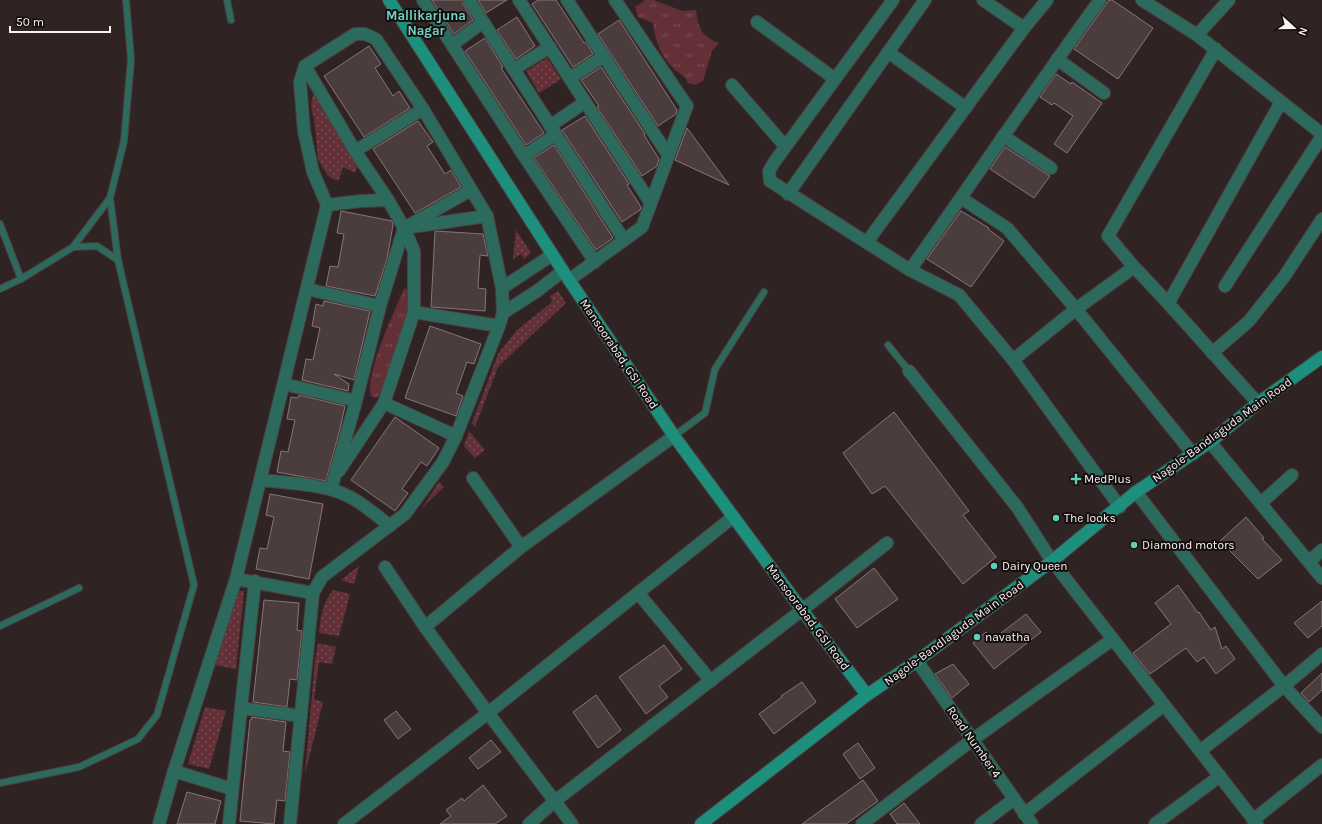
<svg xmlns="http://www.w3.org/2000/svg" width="1322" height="824" font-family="Karla,sans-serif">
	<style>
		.grass { fill: url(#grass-dots) }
		.park { fill: url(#park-tufts) }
		.building { fill: #4b3c3e; stroke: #867677 }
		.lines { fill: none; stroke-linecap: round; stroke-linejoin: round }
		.lane-casing { stroke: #4c4041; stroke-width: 8 }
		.street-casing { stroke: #4c4041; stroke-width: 14 }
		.secondary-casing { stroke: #4c4041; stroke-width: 14 }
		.lane { stroke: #2c6a5e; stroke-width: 6 }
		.street { stroke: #2c6a5e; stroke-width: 12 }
		.secondary { stroke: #1c8f7d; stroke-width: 12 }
		.poi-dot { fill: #5dceb9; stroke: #140e0f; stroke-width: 1.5 }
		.labels { text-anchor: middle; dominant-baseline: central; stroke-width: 4; stroke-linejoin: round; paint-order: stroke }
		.street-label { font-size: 12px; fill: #fbf2f2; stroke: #140e0f }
		.poi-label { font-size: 12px; fill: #fbf2f2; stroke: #140e0f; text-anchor: start }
		.neighbourhood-label { font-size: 13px; font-weight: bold; fill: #71d6c2; stroke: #140e0f }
	</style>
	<defs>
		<pattern id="grass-dots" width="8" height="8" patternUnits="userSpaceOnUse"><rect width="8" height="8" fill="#633038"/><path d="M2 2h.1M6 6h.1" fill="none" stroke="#7a4e55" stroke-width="1.8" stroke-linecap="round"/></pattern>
		<pattern id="park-tufts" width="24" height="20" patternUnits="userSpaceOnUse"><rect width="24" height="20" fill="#633038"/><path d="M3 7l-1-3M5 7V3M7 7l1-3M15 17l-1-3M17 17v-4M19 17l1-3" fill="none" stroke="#7a4e55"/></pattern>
	</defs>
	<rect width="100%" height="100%" fill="#302324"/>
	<g class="grass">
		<path d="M 547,58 L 561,79 L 539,93 L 526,71 Z"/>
		<path d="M 315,88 L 362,156 L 355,173 L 343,167 L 339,180 L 335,180 L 328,176 L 318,159 L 314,117 C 309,107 312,98 315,88 Z"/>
		<path d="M 516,230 L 531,253 L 524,259 L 521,254 L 513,259 Z"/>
		<path d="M 558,291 L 566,303 L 498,367 L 475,427 L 472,423 L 498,354 L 517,330 L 552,302 L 550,296 Z"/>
		<path d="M 469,431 L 485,450 L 475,458 L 464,446 Z"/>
		<path d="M 439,482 L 444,487 L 422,508 Z"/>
		<path d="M 359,566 L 354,584 L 341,580 Z"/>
		<path d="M 333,590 L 350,594 L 339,636 L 319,633 C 321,615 322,604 333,590 Z"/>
		<path d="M 238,591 L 244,591 L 236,669 L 215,665 Z"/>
		<path d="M 318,643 L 336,647 L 332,664 L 319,662 L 314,699 L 323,702 L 305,774 L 315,661 Z"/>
		<path d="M 205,707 L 226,711 L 209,769 L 188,764 Z"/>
	</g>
	<g class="park">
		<path d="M 645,0 L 654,0 L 682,11 L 696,10 C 698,28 701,36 719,43 L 712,51 L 703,81 L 695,85 L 688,83 C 686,76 680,74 675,70 C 661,57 655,41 653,23 L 638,17 L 635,5 L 637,6 Z"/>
		<path d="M 412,287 L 414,295 L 383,391 L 376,398 L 371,396 C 365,373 394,312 404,289 Z"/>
	</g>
	<g class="building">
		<path d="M 432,0 L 462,0 L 463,4 L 473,20 L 454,34 Z"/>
		<path d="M 478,0 L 507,0 L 486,13 Z"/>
		<path d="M 538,0 L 556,0 L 584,43 L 586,42 L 593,54 L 573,67 L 532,4 Z"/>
		<path d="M 1109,0 L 1112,0 L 1124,8 L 1153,28 L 1118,79 L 1074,49 Z"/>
		<path d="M 517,17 L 535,46 L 516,59 L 497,30 Z"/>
		<path d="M 619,20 L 677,110 L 676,114 L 658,126 L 598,34 Z"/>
		<path d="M 485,38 L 503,67 L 501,68 L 544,133 L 526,145 L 465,51 Z"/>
		<path d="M 369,46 L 381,64 L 375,68 L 393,96 L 399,91 L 410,108 L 364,137 L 324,76 Z"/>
		<path d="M 601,67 L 645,134 L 644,135 L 659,159 L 657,166 L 642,176 L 597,107 L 599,106 L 581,80 Z"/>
		<path d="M 1056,74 L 1071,84 L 1072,82 L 1102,103 L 1067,153 L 1054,144 L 1073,116 L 1054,103 L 1052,105 L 1040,97 Z"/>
		<path d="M 585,116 L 629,184 L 627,185 L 641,207 L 640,210 L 622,222 L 562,130 Z"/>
		<path d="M 418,121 L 433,142 L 427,146 L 445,174 L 451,170 L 461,187 L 415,213 L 373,149 Z"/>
		<path d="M 687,128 L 729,185 L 675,160 Z"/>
		<path d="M 554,145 L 613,238 L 596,250 L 534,158 Z"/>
		<path d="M 1005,147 L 1050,176 L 1034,198 L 990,169 Z"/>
		<path d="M 341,211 L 392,221 L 393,225 L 387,259 L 375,296 L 326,286 L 330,266 L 338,267 L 344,234 L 337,233 Z"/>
		<path d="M 961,211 L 989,228 L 988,229 L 1004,241 L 971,287 L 927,259 Z"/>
		<path d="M 435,231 L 483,234 L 488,256 L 480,255 L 478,288 L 486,289 L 485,311 L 431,307 Z"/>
		<path d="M 324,301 L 370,311 L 354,380 L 334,374 L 349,384 L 348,391 L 302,380 L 306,359 L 313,360 L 320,328 L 312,326 L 316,304 L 323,306 Z"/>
		<path d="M 430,326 L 481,344 L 474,364 L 467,362 L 456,393 L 463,396 L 456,416 L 405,398 Z"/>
		<path d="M 299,395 L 345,406 L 340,429 L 326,481 L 277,472 L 281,451 L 288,452 L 295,420 L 287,419 L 291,397 L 298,398 Z"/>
		<path d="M 894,412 L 969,511 L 963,515 L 996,557 L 963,584 L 885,486 L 872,494 L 843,453 Z"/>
		<path d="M 395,417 L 439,448 L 427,466 L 421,462 L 402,489 L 408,493 L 395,511 L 351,480 Z"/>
		<path d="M 270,494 L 323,504 L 309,579 L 256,569 L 260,548 L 267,549 L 274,517 L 266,515 Z"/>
		<path d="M 1246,517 L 1264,538 L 1262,539 L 1282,560 L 1258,579 L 1220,541 Z"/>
		<path d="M 874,568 L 898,599 L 857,628 L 835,599 Z"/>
		<path d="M 1178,585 L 1198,613 L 1199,612 L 1211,630 L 1215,627 L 1222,649 L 1226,646 L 1235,659 L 1216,674 L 1204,657 L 1197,662 L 1186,648 L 1150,674 L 1133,653 L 1171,624 L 1155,603 Z"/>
		<path d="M 264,600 L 299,603 L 297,630 L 302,631 L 297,680 L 290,679 L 287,707 L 253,702 Z"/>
		<path d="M 1322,601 L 1322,626 L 1308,638 L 1294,623 Z"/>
		<path d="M 1026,614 L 1041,632 L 994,669 L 973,643 L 986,632 L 992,640 Z"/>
		<path d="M 664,645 L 682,669 L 659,686 L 668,697 L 646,714 L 619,677 Z"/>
		<path d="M 953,664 L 969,684 L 952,698 L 935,674 Z"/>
		<path d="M 1322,673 L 1322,690 L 1309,702 L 1301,693 Z"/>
		<path d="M 802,682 L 816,702 L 774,734 L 759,714 L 782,697 L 781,696 Z"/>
		<path d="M 596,695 L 621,730 L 598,748 L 573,712 Z"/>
		<path d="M 396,711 L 411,729 L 398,739 L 384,720 Z"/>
		<path d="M 252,717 L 286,722 L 283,751 L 290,752 L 285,801 L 277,800 L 274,824 L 240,821 L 250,720 L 251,720 Z"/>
		<path d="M 491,740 L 501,752 L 478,769 L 469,758 Z"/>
		<path d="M 858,743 L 875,768 L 860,779 L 843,754 Z"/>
		<path d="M 863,780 L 878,801 L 846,824 L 802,824 Z"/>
		<path d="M 483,785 L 507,816 L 495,824 L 440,824 L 451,816 L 446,810 L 462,798 L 464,801 Z"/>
		<path d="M 187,792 L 221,801 L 215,824 L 177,824 Z"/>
		<path d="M 904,803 L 920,824 L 897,824 L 890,814 Z"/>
	</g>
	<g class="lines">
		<g class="lane-casing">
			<g id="lane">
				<path d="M 227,0 L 231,20"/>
				<path d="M 0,224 L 21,279"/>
				<path d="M 73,247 L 97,246 L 118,260"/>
				<path d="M 0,289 L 21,279 L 73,247 L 110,198 L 124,141 L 131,59 L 126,0"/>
				<path d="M 888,345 L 909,371"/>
				<path d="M 674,436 L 705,413 L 715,369 L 764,292"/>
				<path d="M 0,626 L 79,588"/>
				<path d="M 0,783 L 79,767 L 138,739 L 157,715 L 194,585 L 118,260 L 110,198"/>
			</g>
		</g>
		<g class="street-casing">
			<g id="street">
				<path d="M 423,0 L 524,156 L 595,262"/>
				<path d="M 469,0 L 624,240"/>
				<path d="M 519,0 L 650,202"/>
				<path d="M 567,0 L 668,155"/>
				<path d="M 893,0 L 775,161 L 769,171 L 770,181 L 910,270 L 959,295 L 1013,360 L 1120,507"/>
				<path d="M 983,0 L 1024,28"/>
				<path d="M 1142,0 L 1197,35 L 1322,134"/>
				<path d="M 757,22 L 835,79"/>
				<path d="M 1197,35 L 1229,0"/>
				<path d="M 452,45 L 483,22"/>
				<path d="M 888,52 L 966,108"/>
				<path d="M 1057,59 L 1104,93"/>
				<path d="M 305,66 L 355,151"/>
				<path d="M 514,69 L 550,47"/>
				<path d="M 570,78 L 604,56"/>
				<path d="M 732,85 L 785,146"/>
				<path d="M 423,109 L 355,151 L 388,200 L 404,228 L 487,216"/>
				<path d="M 550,126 L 585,102"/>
				<path d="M 1003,136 L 1051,168"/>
				<path d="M 524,156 L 556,134"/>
				<path d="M 788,194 L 925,0"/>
				<path d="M 961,198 L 1007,228 L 1076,309 L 1193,454"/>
				<path d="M 327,205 L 361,201 L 388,200"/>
				<path d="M 404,228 L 414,251 L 414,312 L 499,326"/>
				<path d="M 867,242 L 1024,28 L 1047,0"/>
				<path d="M 1134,267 L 1108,236 L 1216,49"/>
				<path d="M 910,270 C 974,180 1035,89 1100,0"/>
				<path d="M 569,280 L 642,227 L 687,106 L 615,0"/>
				<path d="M 1225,286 L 1322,136"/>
				<path d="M 502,288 L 552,255"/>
				<path d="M 307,289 L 380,306"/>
				<path d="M 1169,302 L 1281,102"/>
				<path d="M 503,313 L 537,291 L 563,271"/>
				<path d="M 1212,353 L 1249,321 L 1284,277 L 1322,219"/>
				<path d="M 1013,360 L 1076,309 L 1134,267 C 1177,311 1216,358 1258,403"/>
				<path d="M 909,371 L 1017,507 L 1052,561 L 1257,824"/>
				<path d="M 284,384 L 356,401"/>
				<path d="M 384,403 L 456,436"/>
				<path d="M 1210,442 L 1322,578"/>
				<path d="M 339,471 L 384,403 L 414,312"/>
				<path d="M 473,478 L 521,547"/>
				<path d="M 261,480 C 288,483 326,484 350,497 C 364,504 377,516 390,526"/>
				<path d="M 331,489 L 356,401 L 380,306 L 404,228 L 471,190"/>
				<path d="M 1136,492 L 1284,686 L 1322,727"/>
				<path d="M 1261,503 L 1292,475"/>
				<path d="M 1309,562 L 1322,550"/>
				<path d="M 385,567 L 425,627 L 488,713 L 572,824"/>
				<path d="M 236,579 L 313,593"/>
				<path d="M 638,593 L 711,681"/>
				<path d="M 425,627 L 521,547 L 674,436"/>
				<path d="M 917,661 L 1032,824"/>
				<path d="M 241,708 L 255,581"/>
				<path d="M 1200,751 L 1284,686 L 1322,654"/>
				<path d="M 174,771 L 232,789"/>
				<path d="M 1024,814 L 1164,705"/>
				<path d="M 1253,820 L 1322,765"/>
				<path d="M 159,824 L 174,771 L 236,579 L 327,205 L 313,172 L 304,131 L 300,82 L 305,66 L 355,34 L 365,34 L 376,39 L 423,109 L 487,216 L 502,288 L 503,313 L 499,326 L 456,436 L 443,462 L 405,514 L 322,577 L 313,593 L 290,824"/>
				<path d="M 229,824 L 241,708 L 301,716"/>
				<path d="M 344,824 L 488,713 L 733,517"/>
				<path d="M 529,824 L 555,801 L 802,610 L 887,543"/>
				<path d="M 862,824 L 972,740 L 1113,639"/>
				<path d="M 981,824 L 1014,799"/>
				<path d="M 1155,824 L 1220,776"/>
			</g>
		</g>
		<g class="secondary-casing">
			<g id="secondary">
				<path d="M 389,0 L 563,271 L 674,436 L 802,610 L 867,695"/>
				<path d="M 701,824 L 867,695 L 917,661 L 1052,561 L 1136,492 L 1210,442 L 1258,403 L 1322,357"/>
			</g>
		</g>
		<use href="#lane" class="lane"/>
		<use href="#street" class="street"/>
		<use href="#secondary" class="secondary"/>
	</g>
	<g class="poi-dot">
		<path d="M1074 473h4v4h4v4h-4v4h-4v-4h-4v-4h4z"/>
		<circle cx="1056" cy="518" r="4"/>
		<circle cx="1134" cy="545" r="4"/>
		<circle cx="994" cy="566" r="4"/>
		<circle cx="977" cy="637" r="4"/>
	</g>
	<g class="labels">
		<g class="street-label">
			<text transform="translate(619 354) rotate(56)">Mansoorabad, GSI Road</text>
			<text transform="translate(1222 430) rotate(-36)">Nagole-Bandlaguda Main Road</text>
			<text transform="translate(808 617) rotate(53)">Mansoorabad, GSI Road</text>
			<text transform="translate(954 633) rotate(-36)">Nagole-Bandlaguda Main Road</text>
			<text transform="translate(974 742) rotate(55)">Road Number 4</text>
		</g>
		<g class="poi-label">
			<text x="1084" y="479">MedPlus</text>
			<text x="1064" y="518">The looks</text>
			<text x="1142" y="545">Diamond motors</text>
			<text x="1002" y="566">Dairy Queen</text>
			<text x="985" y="637">navatha</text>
		</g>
		<g class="neighbourhood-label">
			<text x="426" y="15">Mallikarjuna<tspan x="426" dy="15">Nagar</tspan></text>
		</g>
	</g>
	<g transform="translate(1294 28) rotate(111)" stroke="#140e0f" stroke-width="3" paint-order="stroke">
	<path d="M0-3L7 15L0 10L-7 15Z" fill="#fbf2f2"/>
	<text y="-6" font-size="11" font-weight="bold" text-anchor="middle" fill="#fbf2f2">N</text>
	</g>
	<path d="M10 26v6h100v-6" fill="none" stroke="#fbf2f2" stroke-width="2"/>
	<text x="16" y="26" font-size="12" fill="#fbf2f2" stroke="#140e0f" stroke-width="3" paint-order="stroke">50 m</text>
</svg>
